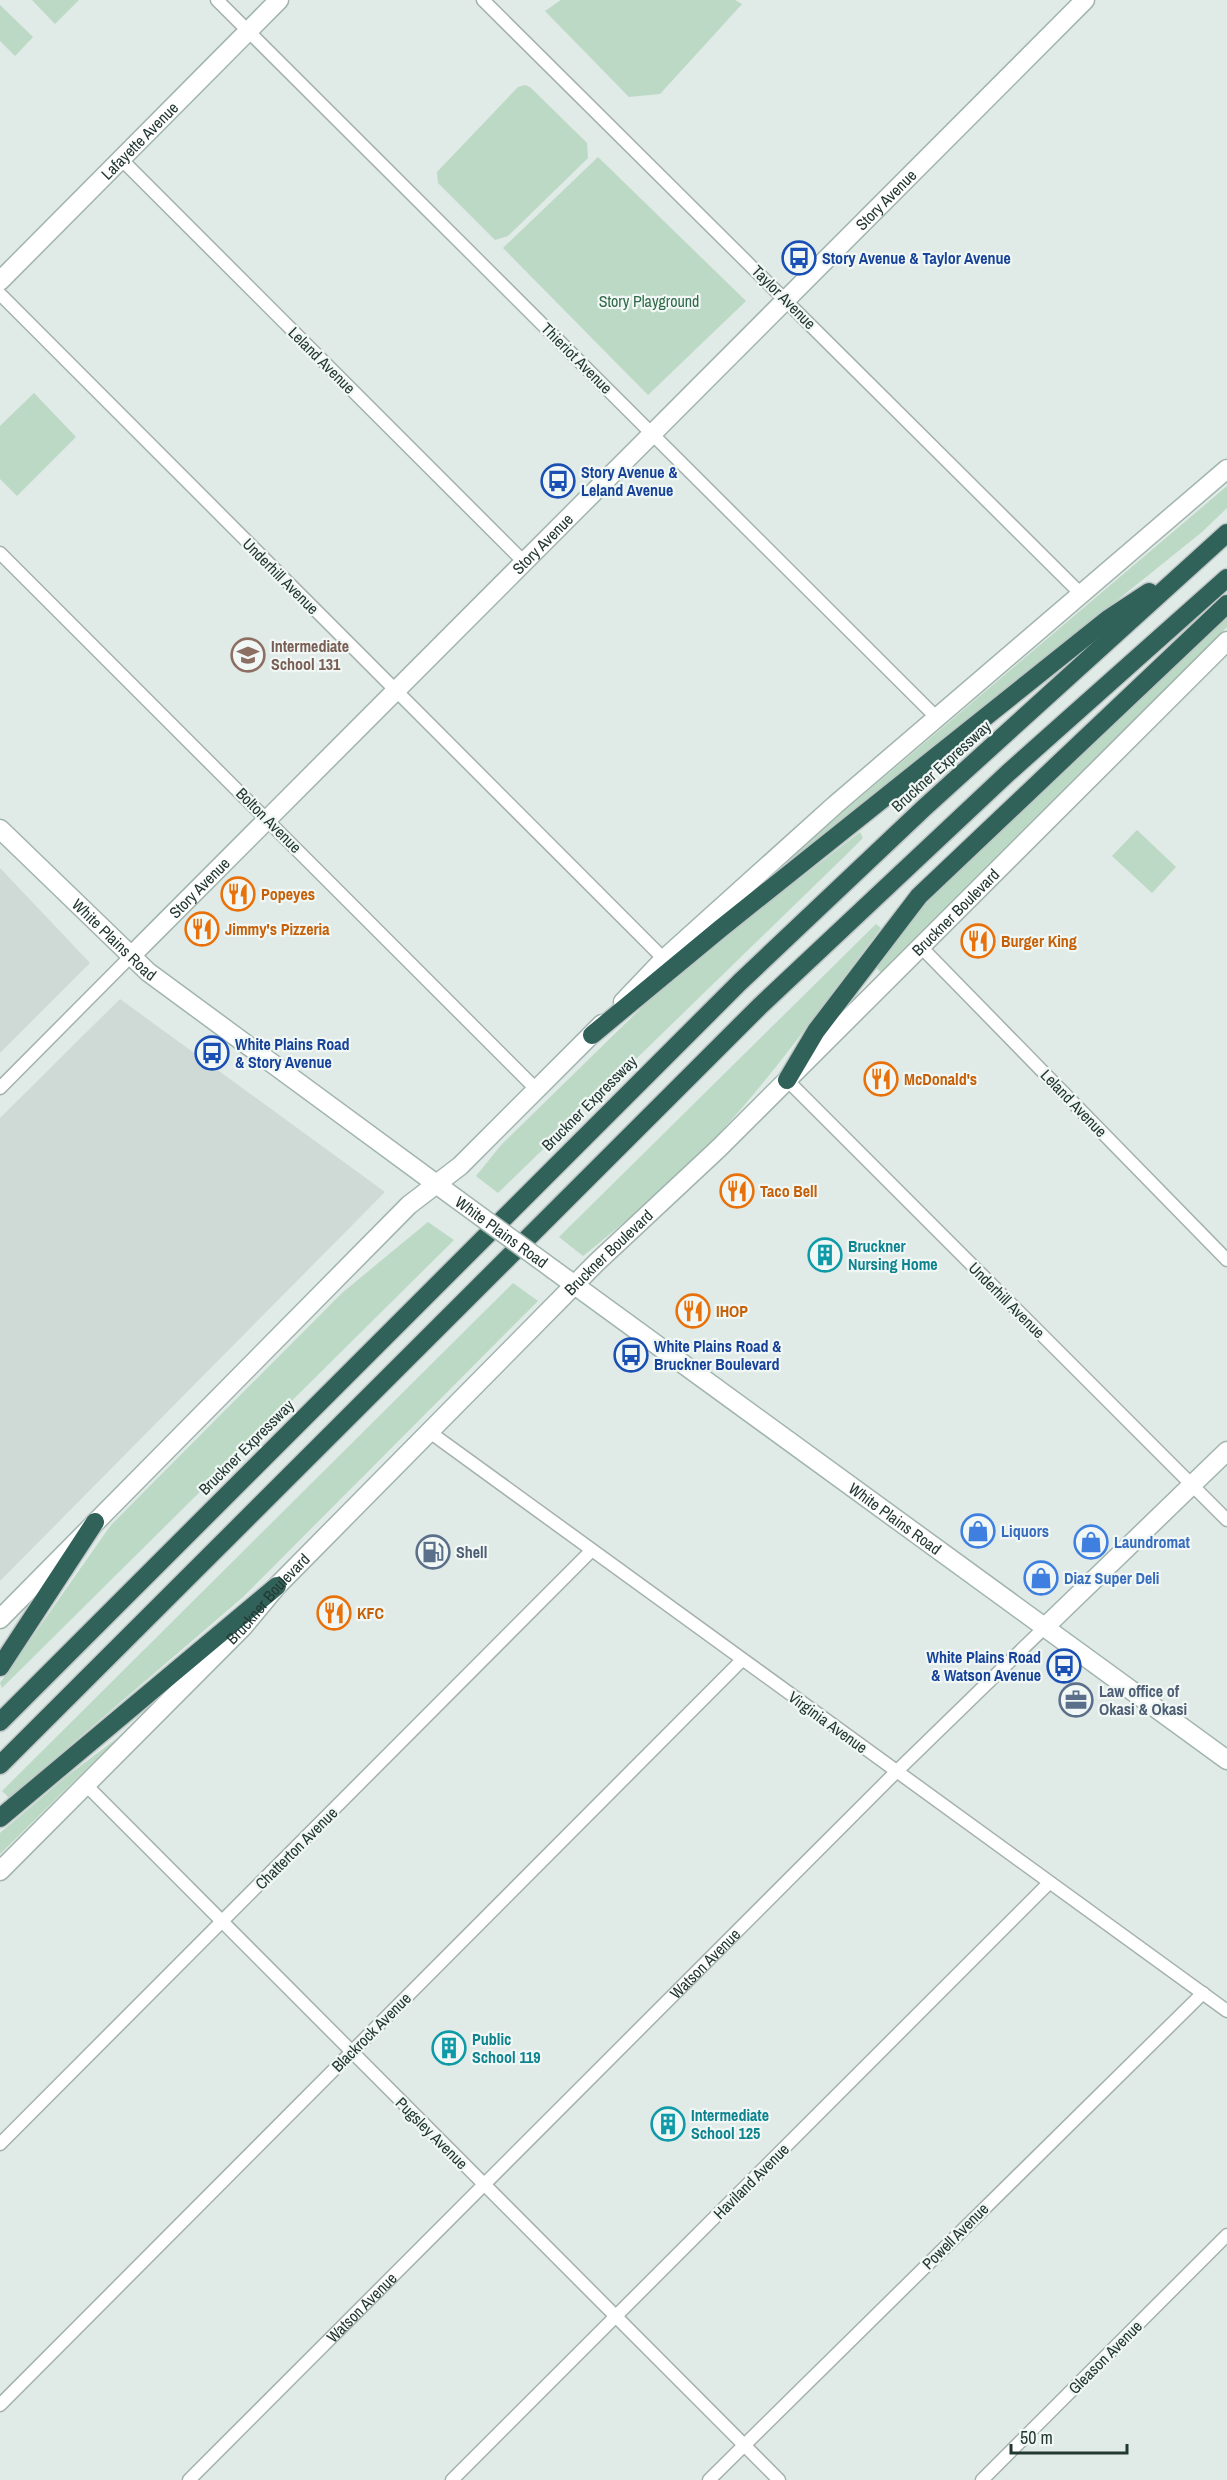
<svg xmlns="http://www.w3.org/2000/svg" width="1227" height="2480" font-family="'Archivo Narrow',sans-serif">
	<style>
		.built { fill: #cfd9d5 }
		.green { fill: #bbd9c4 }
		.lines { fill: none; stroke-linecap: round; stroke-linejoin: round }
		.street-casing { stroke: #a4b1ad; stroke-width: 15 }
		.secondary-casing { stroke: #a1b4ae; stroke-width: 21 }
		.highway-casing { stroke: #c1c7c6; stroke-width: 21 }
		.street { stroke: #fff; stroke-width: 12 }
		.secondary { stroke: #fff; stroke-width: 18 }
		.highway { stroke: #316259; stroke-width: 18 }
		.secondary-bridge-casing { stroke: #a1b4ae; stroke-width: 21; stroke-linecap: butt }
		.secondary-bridge { stroke: #fff; stroke-width: 18 }
		.labels { text-anchor: middle; dominant-baseline: central; stroke-width: 4.5; stroke-linejoin: round; paint-order: stroke }
		.street-label { font-size: 16px; fill: #233833; stroke: #f0f7f4 }
		.transit-label { font-size: 16px; font-weight: bold; fill: #164399; stroke: #f0f7f4; text-anchor: start }
		.park-label { font-size: 16px; fill: #316b4a; stroke: #f0f7f4 }
		.education-label { font-size: 16px; font-weight: bold; fill: #785e54; stroke: #f0f7f4; text-anchor: start }
		.food-label { font-size: 16px; font-weight: bold; fill: #c56008; stroke: #f0f7f4; text-anchor: start }
		.culture-label { font-size: 16px; font-weight: bold; fill: #0d838f; stroke: #f0f7f4; text-anchor: start }
		.shop-label { font-size: 16px; font-weight: bold; fill: #366cbe; stroke: #f0f7f4; text-anchor: start }
		.service-label { font-size: 16px; font-weight: bold; fill: #4e5e75; stroke: #f0f7f4; text-anchor: start }
	</style>
	<rect width="100%" height="100%" fill="#e0eae6"/>
	<g class="built">
		<path d="M 0,868 L 90,963 L 0,1053 Z"/>
		<path d="M 120,999 L 385,1192 L 0,1581 L 0,1118 Z"/>
	</g>
	<g class="green">
		<path d="M 32,0 L 79,0 L 55,24 Z"/>
		<path d="M 561,0 L 735,0 L 742,4 L 660,94 L 629,97 L 545,11 Z"/>
		<path d="M 0,5 L 33,37 L 15,56 L 0,41 Z"/>
		<path d="M 525,85 L 530,87 L 587,143 L 588,158 L 508,236 L 495,240 L 438,183 L 437,172 L 518,87 Z"/>
		<path d="M 598,157 L 746,301 L 648,395 L 503,248 Z"/>
		<path d="M 34,393 L 76,437 L 17,496 L 0,479 L 0,426 Z"/>
		<path d="M 1227,486 L 1227,508 L 1202,532 L 785,867 L 782,864 Z"/>
		<path d="M 1227,615 L 1227,627 L 882,974 L 876,967 L 936,885 Z"/>
		<path d="M 1137,830 L 1176,867 L 1152,893 L 1112,856 Z"/>
		<path d="M 860,832 L 863,838 L 848,853 L 498,1193 L 476,1176 L 502,1144 L 674,976 Z"/>
		<path d="M 876,924 L 881,928 C 826,1000 775,1074 713,1140 C 674,1183 628,1219 583,1256 L 559,1237 Z"/>
		<path d="M 428,1222 L 454,1240 L 2,1688 L 0,1683 L 111,1525 L 342,1293 Z"/>
		<path d="M 513,1283 L 538,1301 L 243,1597 L 9,1798 L 2,1791 Z"/>
		<path d="M 119,1737 L 0,1854 L 0,1833 L 67,1776 Z"/>
	</g>
	<g class="lines">
		<g class="street-casing">
			<g id="street">
				<path d="M 217,0 L 937,718"/>
				<path d="M 483,0 L 1082,595"/>
				<path d="M 120,158 L 524,562"/>
				<path d="M 0,294 L 664,959"/>
				<path d="M 0,553 L 537,1090"/>
				<path d="M 921,947 L 1227,1260"/>
				<path d="M 787,1080 L 1227,1520"/>
				<path d="M 0,1088 L 130,957"/>
				<path d="M 431,1433 L 1227,2011"/>
				<path d="M 86,1785 L 779,2480"/>
				<path d="M 0,2144 L 591,1551"/>
				<path d="M 0,2405 L 742,1660"/>
				<path id="s1" d="M 189,2480 L 896,1772 L 1045,1627"/>
				<path d="M 452,2480 L 1049,1883"/>
				<path d="M 709,2480 L 1203,1993"/>
				<path d="M 982,2480 L 1227,2235"/>
			</g>
		</g>
		<g class="secondary-casing">
			<g id="secondary">
				<path id="s2" d="M 0,281 L 279,0"/>
				<path id="s3" d="M 0,829 L 148,972 L 458,1200"/>
				<path id="s4" d="M 130,957 L 1085,0"/>
				<path d="M 623,1002 L 664,959 L 835,805 L 1227,469"/>
				<path id="s5" d="M 554,1270 L 1227,1760"/>
				<path d="M 0,1619 L 409,1205 L 460,1166 L 602,1024"/>
				<path d="M 1045,1627 L 1227,1451"/>
				<path id="s6" d="M 0,1871 L 243,1627 L 277,1586 L 596,1263 L 719,1148 L 1227,641"/>
			</g>
		</g>
		<g class="highway-casing">
			<g id="highway">
				<path d="M 592,1035 L 720,929 L 1108,619 L 1149,592"/>
				<path d="M 787,1080 L 816,1031 L 919,896 L 1227,604"/>
				<path d="M 0,1667 L 95,1522"/>
				<path d="M 0,1722 L 740,982 L 925,807 L 1227,533"/>
				<path d="M 0,1765 L 760,1006 L 1008,773 L 1227,578"/>
				<path d="M 0,1818 L 277,1586"/>
			</g>
		</g>
		<use href="#street" class="street"/>
		<use href="#secondary" class="secondary"/>
		<use href="#highway" class="highway"/>
		<g class="secondary-bridge-casing">
			<g id="secondary-bridge">
				<path id="s7" d="M 458,1200 L 554,1270"/>
			</g>
		</g>
		<use href="#secondary-bridge" class="secondary-bridge"/>
	</g>
	<defs>
		<g id="bus-ring" transform="scale(1.725)"><circle r="9.5" fill="#f0f7f4" stroke="#1a4fb4" stroke-width="1.5"/><path d="M-5-6H5V4H4V6H2V4H-2V6H-4V4H-5ZM-3.5-4V0h7V-4ZM-3.5 1.2v1.5H-2V1.2ZM2 1.2v1.5H3.5V1.2Z" fill="#1a4fb4"/></g>
		<g id="school-ring" transform="scale(1.725)"><circle r="9.5" fill="#f0f7f4" stroke="#8d6e63" stroke-width="1.5"/><path d="M0-5L7-2L0 1L-7-2ZM-4 1L0 2.5L4 1V4Q0 6-4 4Z" fill="#8d6e63"/></g>
		<g id="restaurant-ring" transform="scale(1.725)"><circle r="9.5" fill="#f0f7f4" stroke="#e8710a" stroke-width="1.5"/><path d="M-5-6h1v4h1v-4h1v4h1v-4h1v5L-1.5 .5V6h-2V.5L-5-1ZM5-6V6H3V1.5H1.5Q1.5-4 5-6Z" fill="#e8710a"/></g>
		<g id="building-ring" transform="scale(1.725)"><circle r="9.5" fill="#f0f7f4" stroke="#0f9aa8" stroke-width="1.5"/><path d="M-4-6H4V6H1V3H-1V6H-4ZM-2.5-4.3h1.7v1.8h-1.7ZM.8-4.3h1.7v1.8H.8ZM-2.5-1h1.7V.8h-1.7ZM.8-1h1.7V.8H.8Z" fill="#0f9aa8"/></g>
		<g id="shop-ring" transform="scale(1.725)"><circle r="9.5" fill="#f0f7f4" stroke="#3f7fe0" stroke-width="1.5"/><path d="M-5-2.5h2.3a2.7 3.5 0 0 1 5.4 0H5L5.5 6h-11ZM-1.5-2.5h3a1.5 2.3 0 0 0-3 0Z" fill="#3f7fe0"/></g>
		<g id="fuel-ring" transform="scale(1.725)"><circle r="9.5" fill="#f0f7f4" stroke="#5c6f8a" stroke-width="1.5"/><path d="M-5.5-6h7V0h2V4h1.3V-2.5L3-4.5l.8-.8L6-3V5H2.5V1h-1V6h-7ZM-4.2-4.7v3.2H.2V-4.7Z" fill="#5c6f8a"/></g>
		<g id="office-ring" transform="scale(1.725)"><circle r="9.5" fill="#f0f7f4" stroke="#5c6f8a" stroke-width="1.5"/><path d="M-6-3h4V-5.5h4V-3h4V5H-6ZM-1-4.5V-3h2v-1.5ZM-6 0V1H6V0Z" fill="#5c6f8a"/></g>
	</defs>
	<g fill-rule="evenodd">
		<use href="#bus-ring" x="799" y="258"/>
		<use href="#bus-ring" x="558" y="481"/>
		<use href="#school-ring" x="248" y="655"/>
		<use href="#restaurant-ring" x="238" y="894"/>
		<use href="#restaurant-ring" x="202" y="929"/>
		<use href="#restaurant-ring" x="978" y="941"/>
		<use href="#bus-ring" x="212" y="1053"/>
		<use href="#restaurant-ring" x="881" y="1079"/>
		<use href="#restaurant-ring" x="737" y="1191"/>
		<use href="#building-ring" x="825" y="1255"/>
		<use href="#restaurant-ring" x="693" y="1311"/>
		<use href="#bus-ring" x="631" y="1355"/>
		<use href="#shop-ring" x="978" y="1531"/>
		<use href="#shop-ring" x="1091" y="1542"/>
		<use href="#fuel-ring" x="433" y="1552"/>
		<use href="#shop-ring" x="1041" y="1578"/>
		<use href="#restaurant-ring" x="334" y="1613"/>
		<use href="#bus-ring" x="1064" y="1666"/>
		<use href="#office-ring" x="1076" y="1700"/>
		<use href="#building-ring" x="449" y="2048"/>
		<use href="#building-ring" x="668" y="2124"/>
	</g>
	<g class="labels">
		<g class="street-label">
			<text stroke="none"><textPath href="#s2" startOffset="198">Lafayette Avenue</textPath></text>
			<text stroke="none"><textPath href="#s4" startOffset="1070">Story Avenue</textPath></text>
			<text transform="translate(784 297) rotate(45)">Taylor Avenue</text>
			<text transform="translate(577 358) rotate(45)">Thieriot Avenue</text>
			<text transform="translate(322 360) rotate(45)">Leland Avenue</text>
			<text stroke="none"><textPath href="#s4" startOffset="584">Story Avenue</textPath></text>
			<text transform="translate(281 576) rotate(45)">Underhill Avenue</text>
			<text transform="translate(941 766) rotate(-42)">Bruckner Expressway</text>
			<text transform="translate(269 820) rotate(45)">Bolton Avenue</text>
			<text stroke="none"><textPath href="#s4" startOffset="98">Story Avenue</textPath></text>
			<text stroke="none"><textPath href="#s6" startOffset="1354">Bruckner Boulevard</textPath></text>
			<text stroke="none"><textPath href="#s3" startOffset="159">White Plains Road</textPath></text>
			<text transform="translate(589 1103) rotate(-45)">Bruckner Expressway</text>
			<text transform="translate(1074 1103) rotate(46)">Leland Avenue</text>
			<text stroke="none"><textPath href="#s7" startOffset="54">White Plains Road</textPath></text>
			<text stroke="none"><textPath href="#s6" startOffset="868">Bruckner Boulevard</textPath></text>
			<text transform="translate(1007 1300) rotate(45)">Underhill Avenue</text>
			<text transform="translate(246 1447) rotate(-45)">Bruckner Expressway</text>
			<text stroke="none"><textPath href="#s5" startOffset="422">White Plains Road</textPath></text>
			<text stroke="none"><textPath href="#s6" startOffset="382">Bruckner Boulevard</textPath></text>
			<text transform="translate(828 1722) rotate(36)">Virginia Avenue</text>
			<text transform="translate(296 1848) rotate(-45)">Chatterton Avenue</text>
			<text stroke="none"><textPath href="#s1" startOffset="730">Watson Avenue</textPath></text>
			<text transform="translate(371 2032) rotate(-45)">Blackrock Avenue</text>
			<text transform="translate(432 2133) rotate(45)">Pugsley Avenue</text>
			<text transform="translate(751 2181) rotate(-45)">Haviland Avenue</text>
			<text transform="translate(955 2236) rotate(-45)">Powell Avenue</text>
			<text stroke="none"><textPath href="#s1" startOffset="244">Watson Avenue</textPath></text>
			<text transform="translate(1105 2357) rotate(-45)">Gleason Avenue</text>
		</g>
		<g class="transit-label">
			<text x="822" y="258">Story Avenue &amp; Taylor Avenue</text>
			<text x="581" y="472">Story Avenue &amp;<tspan x="581" dy="18">Leland Avenue</tspan></text>
			<text x="235" y="1044">White Plains Road<tspan x="235" dy="18">&amp; Story Avenue</tspan></text>
			<text x="654" y="1346">White Plains Road &amp;<tspan x="654" dy="18">Bruckner Boulevard</tspan></text>
			<text x="1041" y="1657" text-anchor="end">White Plains Road<tspan x="1041" dy="18">&amp; Watson Avenue</tspan></text>
		</g>
		<g class="park-label">
			<text x="649" y="301">Story Playground</text>
		</g>
		<g class="education-label">
			<text x="271" y="646">Intermediate<tspan x="271" dy="18">School 131</tspan></text>
		</g>
		<g class="food-label">
			<text x="261" y="894">Popeyes</text>
			<text x="225" y="929">Jimmy's Pizzeria</text>
			<text x="1001" y="941">Burger King</text>
			<text x="904" y="1079">McDonald's</text>
			<text x="760" y="1191">Taco Bell</text>
			<text x="716" y="1311">IHOP</text>
			<text x="357" y="1613">KFC</text>
		</g>
		<g class="culture-label">
			<text x="848" y="1246">Bruckner<tspan x="848" dy="18">Nursing Home</tspan></text>
			<text x="472" y="2039">Public<tspan x="472" dy="18">School 119</tspan></text>
			<text x="691" y="2115">Intermediate<tspan x="691" dy="18">School 125</tspan></text>
		</g>
		<g class="shop-label">
			<text x="1001" y="1531">Liquors</text>
			<text x="1114" y="1542">Laundromat</text>
			<text x="1064" y="1578">Diaz Super Deli</text>
		</g>
		<g class="service-label">
			<text x="456" y="1552">Shell</text>
			<text x="1099" y="1691">Law office of<tspan x="1099" dy="18">Okasi &amp; Okasi</tspan></text>
		</g>
	</g>
	<path d="M1011 2444v9h116v-9" fill="none" stroke="#233833" stroke-width="3"/>
	<text x="1020" y="2444" font-size="18" fill="#233833" stroke="#f0f7f4" stroke-width="4.5" paint-order="stroke">50 m</text>
</svg>
